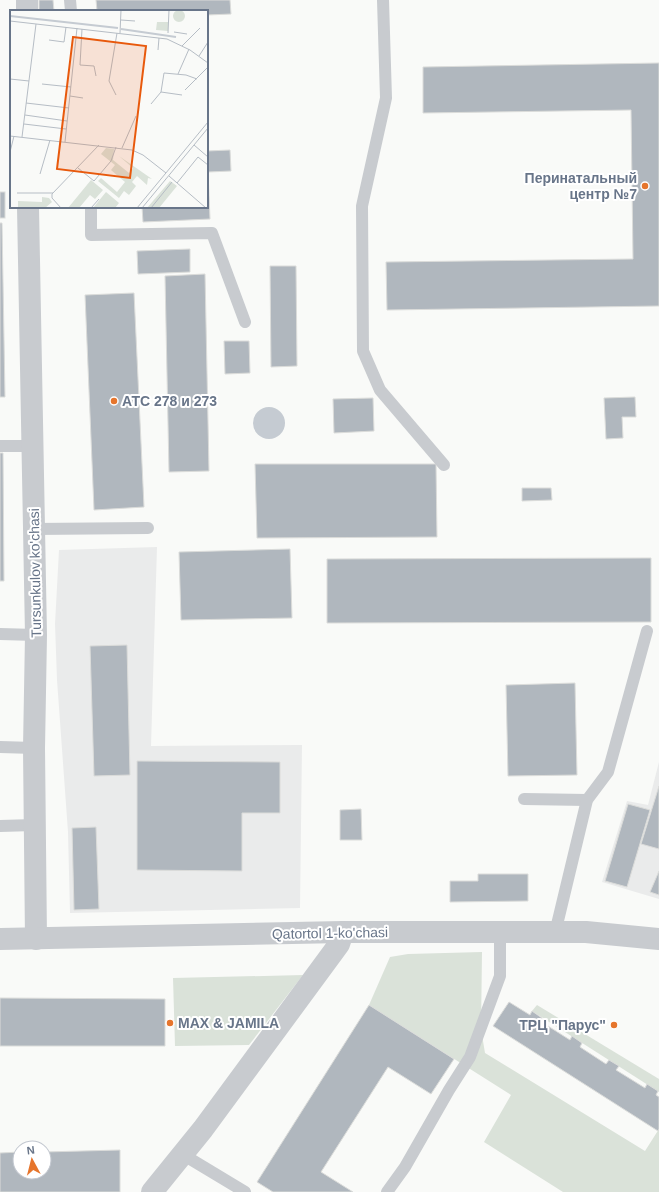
<svg xmlns="http://www.w3.org/2000/svg" width="659" height="1192" font-family="Helvetica,sans-serif">
	<style>
		.built { fill: #eaebeb }
		.green { fill: #dae2d9 }
		.water { fill: #c5cbd2 }
		.building { fill: #b0b7be; stroke: #dbdcda }
		.lines { fill: none; stroke-linecap: round; stroke-linejoin: round }
		.service { stroke: #c8cbcf; stroke-width: 12 }
		.minor { stroke: #c8cbcf; stroke-width: 22 }
		.poi-dot { fill: #e6752c; stroke: #fff; stroke-width: 1.5 }
		.labels { text-anchor: middle; dominant-baseline: central; stroke-width: 4; stroke-linejoin: round; paint-order: stroke }
		.poi-label { font-size: 14px; font-weight: bold; fill: #687589; stroke: #fff; text-anchor: end }
		.street-label { font-size: 14px; fill: #687589; stroke: #fff }
		.inset-river { fill: none; stroke: #c5cbd2; stroke-width: 2 }
		.inset-road { fill: none; stroke: #b6bdc5; stroke-width: 1 }
		.view { fill: #e8590c; fill-opacity: 0.15; stroke: #e8590c; stroke-width: 2 }
		.inset-edge { fill: none; stroke: #687589; stroke-width: 2 }
	</style>
	<rect width="100%" height="100%" fill="#f9faf8"/>
	<g class="built">
		<path d="M 157,547 L 151,746 L 302,745 L 300,908 L 70,913 L 68,832 L 57,680 L 55,624 L 59,550 Z"/>
		<path d="M 659,762 L 659,899 L 602,882 L 627,801 L 648,805 Z"/>
	</g>
	<g class="green">
		<path d="M 482,952 L 481,1029 L 485,1053 L 645,1151 L 659,1129 L 659,1192 L 563,1192 L 484,1142 L 511,1095 L 369,1005 L 390,957 L 408,954 Z"/>
		<path d="M 303,975 L 249,1045 L 175,1046 L 173,978 Z"/>
		<path d="M 537,1005 L 659,1079 L 659,1092 L 532,1011 Z"/>
	</g>
	<circle class="water" cx="269" cy="423" r="16"/>
	<g class="building">
		<path d="M 39,0 L 53,0 L 54,11 L 39,11 Z"/>
		<path d="M 96,0 L 230,0 L 231,14 L 207,15 L 207,11 L 97,11 Z"/>
		<path d="M 659,63 L 659,306 L 387,310 L 386,262 L 633,259 L 631,110 L 423,113 L 423,67 Z"/>
		<path d="M 207,146 L 207,151 L 230,150 L 231,171 L 208,172 L 210,219 L 143,222 L 142,207 L 207,207 Z"/>
		<rect x="0" y="192" width="5" height="26"/>
		<path d="M 0,223 L 2,223 L 5,397 L 0,397 Z"/>
		<path d="M 190,249 L 190,272 L 138,274 L 137,251 Z"/>
		<path d="M 270,266 L 296,266 L 297,366 L 271,367 Z"/>
		<path d="M 205,274 L 209,471 L 169,472 L 165,276 Z"/>
		<path d="M 134,293 L 144,507 L 94,510 L 85,295 Z"/>
		<path d="M 224,341 L 249,341 L 250,373 L 225,374 Z"/>
		<path d="M 635,397 L 636,417 L 622,417 L 623,438 L 606,439 L 604,398 Z"/>
		<path d="M 373,398 L 374,431 L 334,433 L 333,399 Z"/>
		<path d="M 0,453 L 3,453 L 4,581 L 0,581 Z"/>
		<path d="M 255,464 L 436,464 L 437,537 L 257,538 Z"/>
		<path d="M 522,488 L 551,488 L 552,500 L 522,501 Z"/>
		<path d="M 290,549 L 292,618 L 181,620 L 179,552 Z"/>
		<path d="M 651,558 L 651,622 L 327,623 L 327,559 Z"/>
		<path d="M 127,645 L 130,775 L 94,776 L 90,646 Z"/>
		<path d="M 575,683 L 577,775 L 508,776 L 506,685 Z"/>
		<path d="M 137,761 L 280,762 L 280,813 L 242,813 L 242,871 L 137,870 Z"/>
		<path d="M 659,786 L 659,849 L 641,844 Z"/>
		<path d="M 628,804 L 650,810 L 627,887 L 605,881 Z"/>
		<path d="M 361,809 L 362,840 L 340,840 L 340,810 Z"/>
		<path d="M 96,827 L 99,909 L 74,910 L 72,828 Z"/>
		<path d="M 659,871 L 659,895 L 650,892 Z"/>
		<path d="M 478,874 L 528,874 L 528,901 L 450,902 L 450,881 L 478,881 Z"/>
		<path d="M 0,998 L 165,999 L 165,1046 L 0,1046 Z"/>
		<path d="M 509,1002 L 530,1015 L 532,1011 L 542,1018 L 540,1021 L 570,1040 L 572,1036 L 582,1043 L 580,1047 L 606,1064 L 609,1060 L 619,1066 L 616,1070 L 645,1088 L 647,1084 L 658,1091 L 656,1095 L 659,1097 L 659,1129 L 658,1131 L 493,1026 Z"/>
		<path d="M 369,1005 L 454,1059 L 431,1094 L 388,1067 L 321,1172 L 353,1192 L 273,1192 L 257,1182 Z"/>
		<path d="M 120,1150 L 120,1192 L 0,1192 L 0,1153 L 20,1152 L 20,1172 L 44,1172 L 44,1152 Z"/>
	</g>
	<g class="lines">
		<g class="service">
			<path d="M 70,0 L 71,11"/>
			<path d="M 383,0 L 386,98 L 362,206 L 363,351 L 380,390 L 444,465"/>
			<path d="M 91,207 L 91,235 L 212,233 L 245,322"/>
			<path d="M 0,446 L 32,446"/>
			<path d="M 34,529 L 148,528"/>
			<path d="M 0,634 L 36,635"/>
			<path d="M 0,747 L 34,748"/>
			<path d="M 524,799 L 587,800"/>
			<path d="M 0,826 L 34,825"/>
			<path d="M 555,933 L 587,800 L 608,772 L 647,631"/>
			<path d="M 182,1154 L 245,1192"/>
			<path d="M 387,1192 L 405,1167 L 449,1090 L 470,1057 L 500,976 L 500,933"/>
		</g>
		<g class="minor">
			<path d="M 27,0 L 27,11"/>
			<path d="M 28,207 L 36,635 L 34,748 L 36,939"/>
			<path d="M 0,939 L 343,932 L 586,932 L 659,939"/>
			<path d="M 152,1192 L 203,1129 L 334,951 L 339,944 L 343,932"/>
		</g>
	</g>
	<g class="poi-dot">
		<circle cx="645" cy="186" r="4"/>
		<circle cx="114" cy="401" r="4"/>
		<circle cx="170" cy="1023" r="4"/>
		<circle cx="614" cy="1025" r="4"/>
	</g>
	<g class="labels">
		<g class="poi-label">
			<text x="637" y="178">Перинатальный<tspan x="637" dy="16">центр №7</tspan></text>
			<text x="122" y="401" text-anchor="start">АТС 278 и 273</text>
			<text x="178" y="1023" text-anchor="start">MAX &amp; JAMILA</text>
			<text x="606" y="1025">ТРЦ "Парус"</text>
		</g>
		<g class="street-label">
			<text transform="translate(35 573) rotate(-91)">Tursunkulov ko'chasi</text>
			<text transform="translate(330 933) rotate(-1)">Qatortol 1-ko'chasi</text>
		</g>
	</g>
	<g transform="translate(10 10)">
		<rect width="198" height="198" fill="#f9faf8"/>
		<path d="M163 6a6 6 0 1 1 12 0a6 6 0 1 1-12 0ZM 147,12 L 158,12 L 158,21 L 146,20 ZM 96,138 L 104,139 L 103,150 L 119,163 L 123,158 L 109,146 L 142,169 L 138,168 L 137,175 L 127,166 L 122,172 L 126,176 L 119,185 L 114,181 L 109,188 L 88,171 L 91,168 L 107,182 L 115,172 L 101,160 L 105,155 L 91,144 ZM 81,170 L 93,180 L 85,189 L 80,185 L 69,198 L 58,198 ZM 160,171 L 167,176 L 149,198 L 137,198 ZM 96,182 L 109,193 L 105,198 L 83,198 ZM 32,187 L 39,188 L 42,192 L 35,198 L 8,198 L 8,191 L 32,192 Z" fill="#dae2d9"/>
		<path class="inset-river" d="M 0,6 L 108,18M 111,19 L 166,27"/>
		<path class="inset-road" d="M 111,10 L 125,11M 0,11 L 157,29 L 180,40 L 198,53M 72,19 L 70,55 L 84,56 L 86,66M 164,22 L 177,24M 110,23 L 111,0M 158,23 L 159,0M 39,30 L 54,32 L 56,17M 172,36 L 190,18M 148,40 L 149,28M 189,46 L 198,32M 168,64 L 179,39M 0,69 L 19,71M 32,74 L 61,77M 175,80 L 198,57M 151,82 L 172,85M 106,85 L 99,71 L 107,23M 60,86 L 73,88M 16,93 L 59,98M 141,94 L 151,82 L 154,63 L 176,65 L 187,69M 15,105 L 57,111M 14,114 L 56,119M 0,126 L 122,140 L 133,145 L 156,163M 12,127 L 26,14M 55,132 L 67,18M 184,135 L 198,147M 112,138 L 126,106M 0,142 L 4,126M 68,158 L 84,171 L 101,151 L 106,137M 30,164 L 40,130M 159,166 L 196,198M 167,173 L 188,147 L 198,155M 7,183 L 43,183M 51,198 L 42,188 L 42,184 L 89,135M 81,198 L 89,189M 127,198 L 198,112M 132,198 L 198,118M 141,198 L 162,172"/>
		<path class="view" d="M 63,27 L 136,36 L 120,168 L 47,159 Z"/>
		<rect width="198" height="198" class="inset-edge"/>
	</g>
	<g transform="translate(32 1160) rotate(353)"><circle r="19" fill="#ffffff" stroke="#c3c8d0"/>
	<path d="M0-3L7 15L0 10L-7 15Z" fill="#e6752c"/>
	<text y="-6" font-size="11" font-weight="bold" text-anchor="middle" fill="#687589">N</text>
	</g>
</svg>
